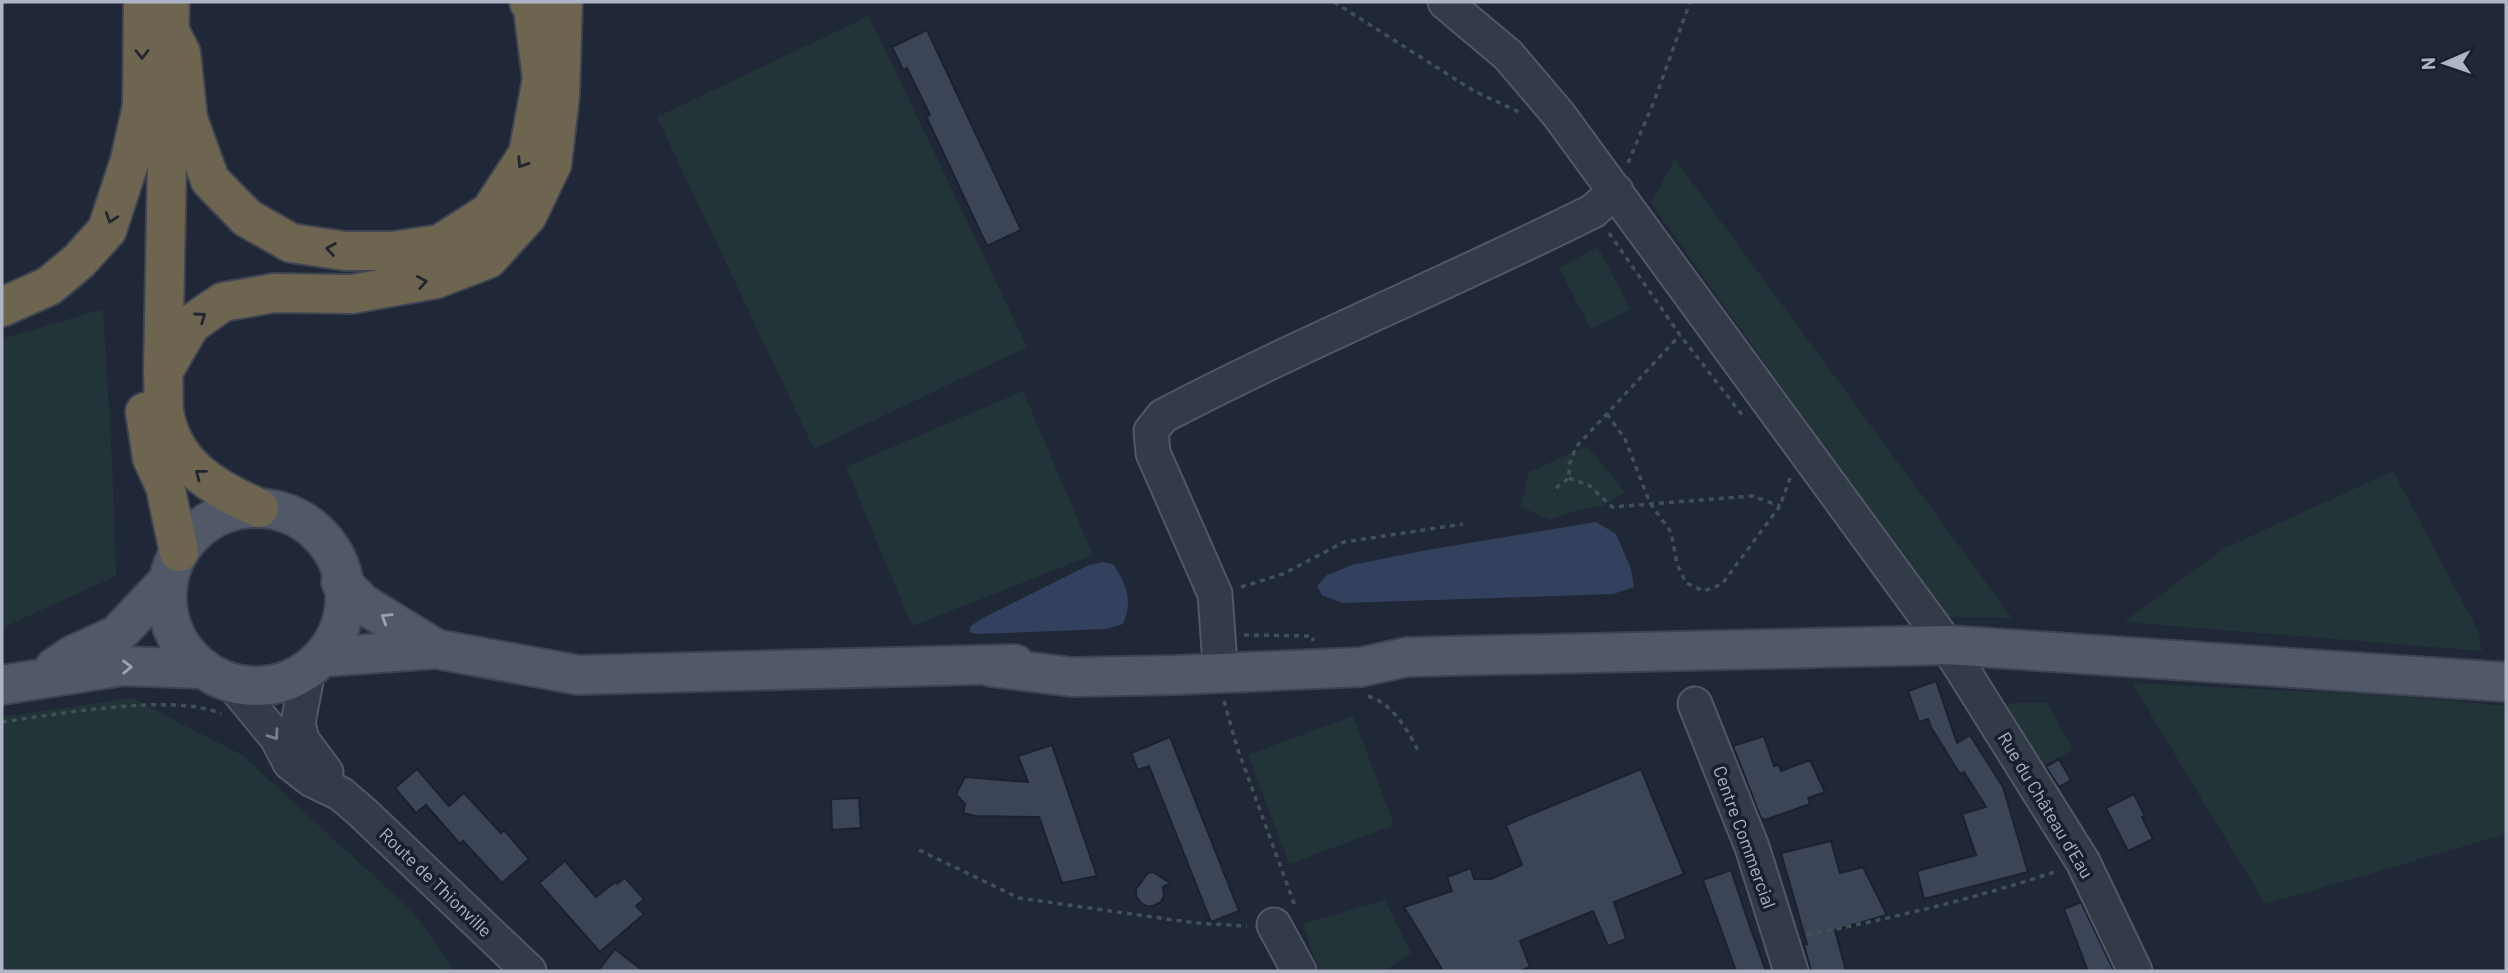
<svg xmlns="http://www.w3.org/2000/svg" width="2508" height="973" font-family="Barlow,sans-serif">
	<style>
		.green { fill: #223438 }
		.water { fill: #33415f }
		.building { fill: #3c4558; stroke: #1b212e; stroke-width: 2 }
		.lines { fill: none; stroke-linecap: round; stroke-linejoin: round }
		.minor-casing { stroke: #515766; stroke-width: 37 }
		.major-casing { stroke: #3d4351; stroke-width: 42 }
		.highway-casing { stroke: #3e4452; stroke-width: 42 }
		.path { stroke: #3f5156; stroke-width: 3.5; stroke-dasharray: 5 5; stroke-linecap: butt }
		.minor { stroke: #333a48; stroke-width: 33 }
		.major { stroke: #515968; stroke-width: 38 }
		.highway { stroke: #6e6550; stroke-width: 38 }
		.oneway { stroke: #222630 }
		.oneway2 { stroke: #9ba2b2 }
		.oneway3 { stroke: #767d8d }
		.labels { text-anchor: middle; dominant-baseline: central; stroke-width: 7; stroke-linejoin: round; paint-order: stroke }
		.street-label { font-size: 18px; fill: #adb4c5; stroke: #191f2c }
	</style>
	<rect width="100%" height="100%" fill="#202837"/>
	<g class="green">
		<path d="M 869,16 L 1027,347 L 814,449 L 657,117 Z"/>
		<path d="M 1675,159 L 2012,618 L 1945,617 L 1651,203 Z"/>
		<path d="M 1598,247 L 1630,309 L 1591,329 L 1559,268 Z"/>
		<path d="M 103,309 L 112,459 L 116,576 L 2,628 L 2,339 Z"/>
		<path d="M 1023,391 L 1093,555 L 912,626 L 846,467 Z"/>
		<path d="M 1587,446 L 1625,492 L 1603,506 L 1581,509 L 1550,520 L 1521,507 L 1529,472 Z"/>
		<path d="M 2393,471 L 2477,629 L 2482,651 L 2124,622 L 2223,549 Z"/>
		<path d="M 2132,683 L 2397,696 L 2506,706 L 2506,834 L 2265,904 Z"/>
		<path d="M 132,698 L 242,755 L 413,912 L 455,971 L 2,971 L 2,717 Z"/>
		<path d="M 2047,702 L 2073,750 L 2034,770 L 1995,704 Z"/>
		<path d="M 1353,716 L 1394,825 L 1289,864 L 1248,755 Z"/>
		<path d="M 1385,900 L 1411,953 L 1384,971 L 1319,971 L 1303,924 Z"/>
	</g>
	<g class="water">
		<path d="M 1596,522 L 1616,534 L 1631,569 L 1634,587 L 1613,594 L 1342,603 L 1322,595 L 1317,586 L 1327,575 L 1352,565 L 1427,550 Z"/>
		<path d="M 1103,562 L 1113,564 C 1127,585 1133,600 1123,624 L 1106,629 L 976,634 L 969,632 L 971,626 L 981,619 L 1089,565 Z"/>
	</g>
	<g class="building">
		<path d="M 927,30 L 1021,230 L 987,246 L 926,116 L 930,115 L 907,68 L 903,70 L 892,47 Z"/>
		<path d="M 1936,681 L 1957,743 L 1970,735 L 2003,787 L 2028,872 L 1924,899 L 1917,871 L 1976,855 L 1962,814 L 1986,807 L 1964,772 L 1960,774 L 1932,729 L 1928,719 L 1919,722 L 1908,691 Z"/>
		<path d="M 1764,736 L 1774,766 L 1779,765 L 1781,771 L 1810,760 L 1825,792 L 1808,798 L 1810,804 L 1765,820 L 1761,818 L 1733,746 Z"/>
		<path d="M 1170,737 L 1239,911 L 1211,922 L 1149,766 L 1138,770 L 1131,753 Z"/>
		<path d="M 1052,745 L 1097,876 L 1062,883 L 1039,817 L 975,816 L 963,813 L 965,804 L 956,794 L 965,777 L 1028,782 L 1018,756 Z"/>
		<path d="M 2059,759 L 2071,780 L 2059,787 L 2046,767 Z"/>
		<path d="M 417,769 L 449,806 L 464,793 L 501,833 L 504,830 L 529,859 L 502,883 L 463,841 L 460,844 L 426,805 L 416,813 L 395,788 Z"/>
		<path d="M 1641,769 L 1684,874 L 1614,902 L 1626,939 L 1608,946 L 1593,911 L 1520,941 L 1530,967 L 1520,971 L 1443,971 L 1404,907 L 1452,891 L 1447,877 L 1471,868 L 1474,879 L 1491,879 L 1522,865 L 1506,825 Z"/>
		<path d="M 2134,794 L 2145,816 L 2142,817 L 2153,839 L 2128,851 L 2106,808 Z"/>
		<path d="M 859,798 L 861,828 L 832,830 L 831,799 Z"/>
		<path d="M 1831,841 L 1840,873 L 1863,867 L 1887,915 L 1835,930 L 1846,971 L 1811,971 L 1804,945 L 1807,944 L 1781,853 Z"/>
		<path d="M 565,861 L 596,897 L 615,882 L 617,884 L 625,878 L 644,899 L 636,906 L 644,914 L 600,952 L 539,883 Z"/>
		<path d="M 1731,870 L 1749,924 L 1766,971 L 1736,971 L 1703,880 Z"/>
		<path d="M 1153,872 L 1170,883 L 1163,887 L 1164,896 L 1161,902 L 1153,906 L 1146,906 L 1141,903 L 1136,896 L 1136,889 L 1148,873 Z"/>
		<path d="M 2081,902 L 2114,971 L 2088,971 L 2064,909 Z"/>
		<path d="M 615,949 L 643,971 L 598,971 Z"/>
	</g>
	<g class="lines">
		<g class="minor-casing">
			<g id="minor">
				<path d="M 1445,2 L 1508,55 L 1559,115 L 1947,645 L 2083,862 L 2135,971"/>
				<path d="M 1219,650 L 1215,594 L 1153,453 L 1151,431 L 1163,416 C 1304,342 1451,282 1593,211 L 1616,191"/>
				<path d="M 308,671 L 298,723 L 302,740 L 326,772"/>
				<path d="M 231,682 L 277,738 L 290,763 L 312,780 L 341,794 L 363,813 L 529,971"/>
				<path d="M 1695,704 L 1752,847 L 1791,971"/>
				<path d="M 1274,925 L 1299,971"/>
			</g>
		</g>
		<g class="major-casing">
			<g id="major">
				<circle cx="256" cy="597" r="89"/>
				<path d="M 341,582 L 363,604 L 436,649"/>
				<path d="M 324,657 L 436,649 L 578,675 L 1015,664"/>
				<path d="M 55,667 L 73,655 L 117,635 L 168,581"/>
				<path d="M 991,667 L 1072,677 L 1177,675 L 1361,667 L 1407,657 L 1947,645 L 2506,682"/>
				<path d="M 2,685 L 123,666 L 204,669"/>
			</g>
		</g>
		<g class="highway-casing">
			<g id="highway">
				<path d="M 170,2 L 163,372 C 164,385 163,398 164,411 C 172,464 213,488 259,508"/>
				<path d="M 169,30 L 181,53 L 188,119 L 210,180 L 247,218 L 291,243 L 345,251 L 392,251 L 440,244 L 490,212 L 528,154 L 542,79 L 533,9 L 529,2"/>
				<path d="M 2,307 L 49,286 L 79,261 L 107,230 L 130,160 L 142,106 L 143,2"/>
				<path d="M 163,372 L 191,324 L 223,302 L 274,293 L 352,294 L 436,279 L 488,259 L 527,216 L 552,164 L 560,96 L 563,2"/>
				<path d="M 145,412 L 152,458 L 165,486 L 179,552"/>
			</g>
		</g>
		<g class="path">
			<path d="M 1334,2 L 1474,91 L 1519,112"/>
			<path d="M 1628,163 L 1655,99 L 1690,2"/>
			<path d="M 1609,233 L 1680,335 L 1743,416"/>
			<path d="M 1607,414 L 1625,439 L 1650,503 L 1671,532 L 1677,564 L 1686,583 L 1704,591 L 1722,584 L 1780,506 L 1790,478"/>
			<path d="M 1569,478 L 1590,486 L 1612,507 L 1752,496 L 1780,506"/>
			<path d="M 1556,488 L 1569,478 L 1569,465 L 1576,447 L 1680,335"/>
			<path d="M 1241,587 L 1283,574 L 1344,542 L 1463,524"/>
			<path d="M 1244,635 L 1312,636 L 1313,641"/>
			<path d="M 1368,696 C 1393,704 1406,728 1418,750"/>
			<path d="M 1224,701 L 1237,747 L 1296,909"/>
			<path d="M 2,722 C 52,715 178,692 221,714"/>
			<path d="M 919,850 L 1019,898 L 1195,923 L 1247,926"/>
			<path d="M 1807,935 C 1892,918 1975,899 2057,871"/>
		</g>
		<use href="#minor" class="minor"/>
		<use href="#major" class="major"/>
		<use href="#highway" class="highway"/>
	</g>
	<defs><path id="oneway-chevron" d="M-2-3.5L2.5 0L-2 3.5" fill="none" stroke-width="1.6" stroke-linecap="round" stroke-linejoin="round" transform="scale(1.75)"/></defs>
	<g class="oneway">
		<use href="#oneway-chevron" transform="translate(142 54) rotate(90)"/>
		<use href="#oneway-chevron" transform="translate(522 163) rotate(123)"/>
		<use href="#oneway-chevron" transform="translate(111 218) rotate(109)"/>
		<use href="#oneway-chevron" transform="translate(331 249) rotate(-171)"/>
		<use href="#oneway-chevron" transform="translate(422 282) rotate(-10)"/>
		<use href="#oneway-chevron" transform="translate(201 317) rotate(-35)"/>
		<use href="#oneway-chevron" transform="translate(200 474) rotate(-142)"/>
	</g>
	<g class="oneway2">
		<use href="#oneway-chevron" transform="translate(386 618) rotate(-148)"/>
		<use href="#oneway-chevron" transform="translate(127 667) rotate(-1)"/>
	</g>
	<use class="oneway3" href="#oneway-chevron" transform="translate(274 735) rotate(55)"/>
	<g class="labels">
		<g class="street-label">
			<text transform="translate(2046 805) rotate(59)">Rue du Château d'Eau</text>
			<text transform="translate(1745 837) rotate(70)">Centre Commercial</text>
			<text transform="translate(436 882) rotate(44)">Route de Thionville</text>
		</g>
	</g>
	<rect width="2508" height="973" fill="none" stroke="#adb4c5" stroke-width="7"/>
	<g transform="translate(2445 63) rotate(268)" stroke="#191f2c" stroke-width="5" paint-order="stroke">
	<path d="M0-5L12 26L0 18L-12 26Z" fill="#adb4c5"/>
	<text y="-10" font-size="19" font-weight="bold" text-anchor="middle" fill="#adb4c5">N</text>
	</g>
</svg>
